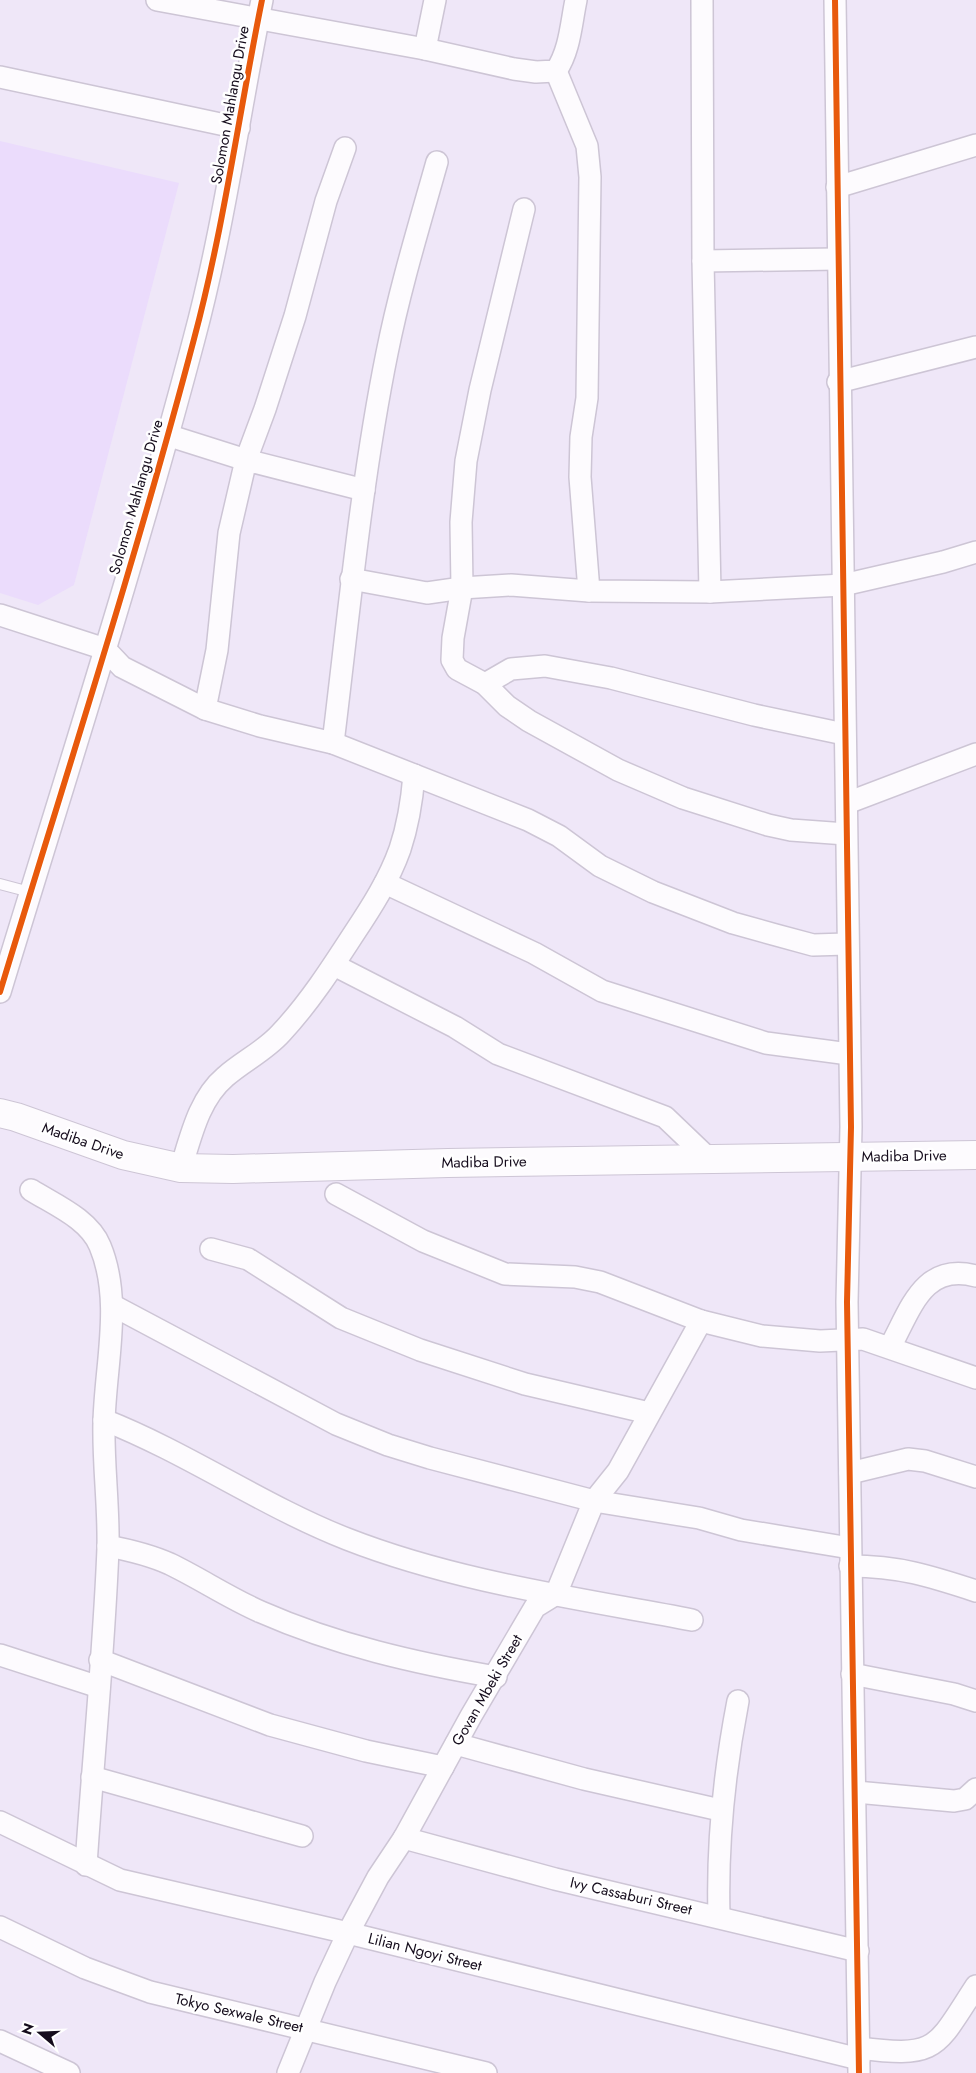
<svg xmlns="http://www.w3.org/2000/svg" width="976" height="2073" font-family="Jost,sans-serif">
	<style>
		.built { fill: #ebdcfc }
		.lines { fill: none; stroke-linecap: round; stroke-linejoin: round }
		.lane-casing { stroke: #cdc5d5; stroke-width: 12 }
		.street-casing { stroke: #cdc5d5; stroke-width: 24 }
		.secondary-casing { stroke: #cdc5d5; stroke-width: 30 }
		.lane { stroke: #fdfbfe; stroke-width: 10 }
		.street { stroke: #fdfbfe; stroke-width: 21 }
		.secondary { stroke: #fdfbfe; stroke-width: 28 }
		.cycleway-casing { stroke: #fff; stroke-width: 9 }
		.cycleway { stroke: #e8590c; stroke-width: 6 }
		.labels { text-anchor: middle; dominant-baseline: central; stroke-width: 5; stroke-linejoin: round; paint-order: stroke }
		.street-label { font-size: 15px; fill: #150c1c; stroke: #fff }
	</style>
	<rect width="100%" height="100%" fill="#efe7f8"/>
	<path class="built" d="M 0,141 L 179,183 L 74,585 L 38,605 L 0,593 Z"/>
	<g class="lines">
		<g class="lane-casing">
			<path id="lane" d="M 0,884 L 30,892"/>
		</g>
		<g class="street-casing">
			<g id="street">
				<path d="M 157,0 L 425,49 L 514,69 L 536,72 L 556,71 C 570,50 571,24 576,0"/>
				<path d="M 702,0 L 703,261 L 710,592"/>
				<path d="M 835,0 L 851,1127 L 847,1302 L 859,2073"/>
				<path d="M 425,49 L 435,0"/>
				<path d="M 556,71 L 587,146 L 590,177 L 587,398 L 581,437 L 580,477 L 589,591"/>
				<path d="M 0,77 L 239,128"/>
				<path d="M 837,187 L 976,145"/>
				<path d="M 524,209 L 480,390 L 466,461 L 461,522 L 462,588 L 453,638 L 452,660 L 457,669 L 485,684 L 507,706 L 529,721 L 618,770 L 653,785 L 683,798 L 768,825 L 791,830 L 846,834"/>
				<path d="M 703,261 L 838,259"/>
				<path d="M 838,382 L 976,347"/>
				<path d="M 167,435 L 246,460 L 364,490"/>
				<path d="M 351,579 L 427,593 L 462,588 L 511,585 L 589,591 L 710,592 L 843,585 L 943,562 L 976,552"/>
				<path d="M 0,615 L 105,649 L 122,667 L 205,709 L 260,726 L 333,743 L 528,820 L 559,836 L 600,866 L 653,892 L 733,923 L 776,935 L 813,945 L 847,944"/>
				<path d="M 485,684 L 511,669 L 545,666 L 611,678 L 754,715 L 844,734"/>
				<path d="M 205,709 L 217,650 L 229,533 L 246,460 L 265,409 L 295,316 L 326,201 L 345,148"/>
				<path d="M 333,743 C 349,613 361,482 387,353 C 400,288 419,226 437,162"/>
				<path d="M 847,803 L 976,754"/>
				<path d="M 385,883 L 534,953 L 602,991 L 766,1043 L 849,1054"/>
				<path d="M 334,965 L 455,1027 L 498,1054 L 665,1117 L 709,1159"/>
				<path d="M 0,992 C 66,775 136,559 194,339 C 224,227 239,113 262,0"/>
				<path d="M 181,1168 C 191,1136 199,1099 225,1077 C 243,1061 265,1051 281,1033 C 309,1003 331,969 353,935 C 371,908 389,880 400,849 C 408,825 412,800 414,775"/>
				<path d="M 31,1190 C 55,1205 89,1219 100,1246 C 123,1301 105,1366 104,1423 C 103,1464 109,1506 108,1548 C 104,1653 93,1759 86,1865"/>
				<path d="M 336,1194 L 423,1241 L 505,1274 L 575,1277 L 600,1282 L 701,1321 L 762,1336 L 820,1341 L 863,1339 L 976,1378"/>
				<path d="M 211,1249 L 248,1259 L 341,1318 L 420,1350 L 525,1384 L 649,1413"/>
				<path d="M 112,1305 L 336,1424 L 388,1445 L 430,1458 L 594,1501 L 699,1518 L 741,1530 L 850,1548"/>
				<path d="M 890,1347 C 911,1309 923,1262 976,1276"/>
				<path d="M 104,1420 C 188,1453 263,1506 347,1539 C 457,1582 577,1598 692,1620"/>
				<path d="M 850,1473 L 908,1459 L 925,1461 L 976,1477"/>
				<path d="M 108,1546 C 129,1550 150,1555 170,1564 C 201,1579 229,1598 261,1612 C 336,1645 415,1663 496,1677"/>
				<path d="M 850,1566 C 899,1566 930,1576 976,1591"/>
				<path d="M 0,1655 L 99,1687"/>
				<path d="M 100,1660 L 270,1725 L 366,1751 L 443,1767"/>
				<path d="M 852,1674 L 954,1694 L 976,1701"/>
				<path d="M 456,1744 L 584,1779 L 720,1810"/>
				<path d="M 92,1777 L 302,1836"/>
				<path d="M 856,1792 L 954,1801 L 965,1799 L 976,1789"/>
				<path d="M 0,1822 L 120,1880 L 348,1933 L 859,2059"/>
				<path d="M 404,1838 L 555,1879 L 858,1951"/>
				<path d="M 719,1916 C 717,1843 724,1773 738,1701"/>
				<path d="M 0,1927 L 85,1968 L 150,1992 L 486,2073"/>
				<path d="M 0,2041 L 69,2073"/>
				<path d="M 859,2048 C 938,2058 935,2049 976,1986"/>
				<path d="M 288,2073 L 325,1982 L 348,1933 L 378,1877 L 404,1838 L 471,1716 L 535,1607 L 556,1594 L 594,1501 L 618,1471 L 701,1321"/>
			</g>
		</g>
		<g class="secondary-casing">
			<path id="secondary" d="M 0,1113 L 16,1117 L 123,1155 L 181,1168 L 233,1169 L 448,1163 L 976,1155"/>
		</g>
		<use href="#lane" class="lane"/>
		<use href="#street" class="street"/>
		<use href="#secondary" class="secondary"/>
		<g class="cycleway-casing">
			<g id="cycleway">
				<path d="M 835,0 L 851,1127 L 847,1302 L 859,2073"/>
				<path d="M 0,992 C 66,775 136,559 194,339 C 224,227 239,113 262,0"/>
			</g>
		</g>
		<use href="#cycleway" class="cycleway"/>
	</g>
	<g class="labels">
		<g class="street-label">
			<text transform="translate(230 105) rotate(-80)">Solomon Mahlangu Drive</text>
			<text transform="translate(136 497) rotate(-74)">Solomon Mahlangu Drive</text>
			<text transform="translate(83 1141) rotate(19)">Madiba Drive</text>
			<text transform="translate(904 1156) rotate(-1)">Madiba Drive</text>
			<text transform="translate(484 1162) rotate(-1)">Madiba Drive</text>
			<text transform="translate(487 1690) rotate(-60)">Govan Mbeki Street</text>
			<text transform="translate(631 1896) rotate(13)">Ivy Cassaburi Street</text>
			<text transform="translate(425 1952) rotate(14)">Lilian Ngoyi Street</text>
			<text transform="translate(239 2013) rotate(13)">Tokyo Sexwale Street</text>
		</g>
	</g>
	<g transform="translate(40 2033) rotate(289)" stroke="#ffffff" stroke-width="4" paint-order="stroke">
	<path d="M0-4L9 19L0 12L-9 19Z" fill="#150c1c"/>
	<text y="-8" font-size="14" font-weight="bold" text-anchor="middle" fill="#150c1c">N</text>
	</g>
</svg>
